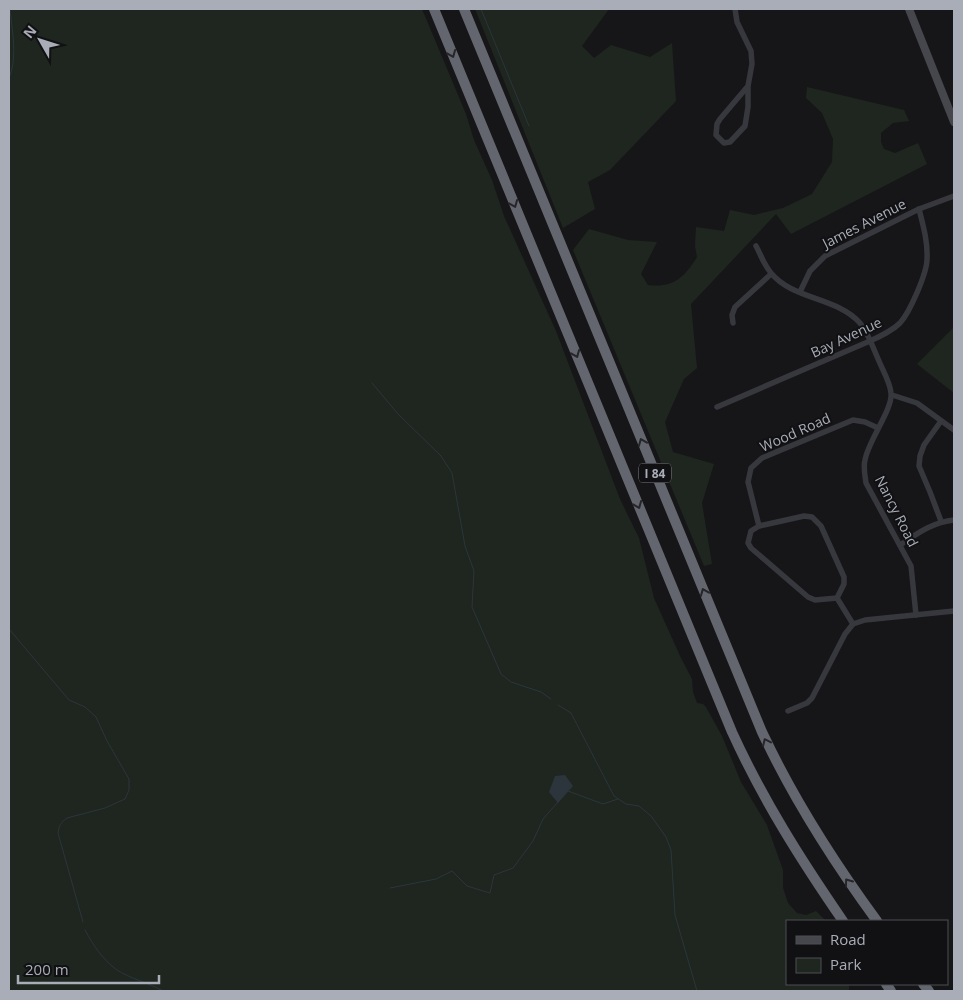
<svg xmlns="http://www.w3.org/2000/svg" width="963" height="1000" font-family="'Open Sans',sans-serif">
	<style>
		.green { fill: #1e261f }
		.water { fill: #2c353c }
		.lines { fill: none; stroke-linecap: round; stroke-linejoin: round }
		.stream { stroke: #2c353c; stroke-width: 1 }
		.street { stroke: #37383d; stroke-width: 5.5 }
		.secondary { stroke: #45474d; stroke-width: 8 }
		.highway { stroke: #63666e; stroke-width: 10 }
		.oneway { stroke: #26262a }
		.labels { text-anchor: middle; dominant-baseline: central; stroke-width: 4; stroke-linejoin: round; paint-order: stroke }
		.shield { fill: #111113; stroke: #7b7e86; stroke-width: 1 }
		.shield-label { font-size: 12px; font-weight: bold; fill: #a8adb8 }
		.street-label { font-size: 14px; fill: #a8adb8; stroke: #111113 }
	</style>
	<rect width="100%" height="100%" fill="#161618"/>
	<g class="green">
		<path d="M 9,9 L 422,9 L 466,114 L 474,140 L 492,180 L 504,216 L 556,331 L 620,499 L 639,538 L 654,598 L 681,658 L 692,679 L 693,692 L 697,703 L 703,704 L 706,707 L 722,736 L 741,782 L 767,825 L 783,870 L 783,888 L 788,903 L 797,913 L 806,915 L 816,911 L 826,921 L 787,921 L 787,984 L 849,984 L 849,991 L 9,991 Z"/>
		<path d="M 475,9 L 609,9 L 582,46 L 594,58 L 611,45 L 650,57 L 672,43 L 676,101 L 610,170 L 588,182 L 595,209 L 563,228 Z"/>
		<path d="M 807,87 L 904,110 L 909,121 L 893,123 L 881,133 L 881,142 L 884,149 L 895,153 L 918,143 L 927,164 L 791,234 L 776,214 L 691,304 L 697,368 L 684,379 L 665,422 L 673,452 L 714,464 L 702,503 L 712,564 L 704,566 L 573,250 L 589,229 L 628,240 L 657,242 L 641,274 L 648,285 C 673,288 684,278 697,257 L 695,246 L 696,227 L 724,231 L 730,210 L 754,215 L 783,208 L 812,194 L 832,162 L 833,139 L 822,113 L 806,98 Z"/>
		<path d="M 953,328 L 954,330 L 954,393 L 917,364 Z"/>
	</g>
	<path class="water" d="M 565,775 L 573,786 L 558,803 L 549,792 L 555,776 Z"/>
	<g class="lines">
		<g class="stream">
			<path d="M 481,9 L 529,126"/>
			<path d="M 9,78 C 18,57 12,31 10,9"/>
			<path d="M 372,383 L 398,414 L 441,456 L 452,473 L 465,546 L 474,571 L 472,607 L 501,674 L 511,682 L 541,692 L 551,699"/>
			<path d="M 9,629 L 69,700 L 85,707 L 96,717 L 107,741 L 129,779 L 129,790 L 125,799 L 105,808 L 67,818 C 61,822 59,826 58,833 L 83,922"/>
			<path d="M 558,705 L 571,713 L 614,796 L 626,804 L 639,806 L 651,816 L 666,837 L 671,850 L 675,915 L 697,991"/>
			<path d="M 568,791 L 603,804 L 618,799"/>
			<path d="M 390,888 L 436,879 L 452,871 L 467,886 L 490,893 L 494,875 L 513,868 L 533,841 L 543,819 L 558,802"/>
			<path d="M 85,930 C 93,945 103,960 117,970 C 129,978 149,983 163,991"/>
		</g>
		<g class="street">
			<path d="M 735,9 L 737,22 L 751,51 L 752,64 L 748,86 L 748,107 L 745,126 L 730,142 L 724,143 L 716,135 L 717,124 L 720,119 L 748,86"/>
			<path d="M 756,246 C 761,255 764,265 771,273 C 793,300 837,297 860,323 C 869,334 873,348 879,361 C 883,371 890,382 891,393 C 893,409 868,441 865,460 C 863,467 865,475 866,483 L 911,566 L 916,615"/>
			<path d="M 800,292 L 810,271 L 825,256 L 919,209 L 954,196"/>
			<path d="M 733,323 L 732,315 L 735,307 L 771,274"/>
			<path d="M 892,395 L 917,403 L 954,430"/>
			<path d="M 717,407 L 870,341 C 881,336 892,331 900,323 C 910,312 927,273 927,259 C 928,242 923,225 919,209"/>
			<path d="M 804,516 L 812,517 L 821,526 L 844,577 L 844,584 L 837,598 L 815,600 L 808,597 L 751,548 L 748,543 L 751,531 L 759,526 Z"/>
			<path d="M 941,521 L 930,492 L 919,466 L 920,456 L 924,445 L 941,421"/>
			<path d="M 759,526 L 748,482 L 751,468 L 762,458 L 853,420 L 865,422 L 878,428"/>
			<path d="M 900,545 C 918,533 933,522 954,520"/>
			<path d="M 837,598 L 853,624"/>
			<path d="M 788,711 L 807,703 L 812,698 L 845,634 L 853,624 L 865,620 L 954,611"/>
		</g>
		<path class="secondary" d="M 909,9 L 954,122"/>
		<g class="highway">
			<path d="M 434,9 L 732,732 C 763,800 801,860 843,921"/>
			<path d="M 464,9 L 762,732 C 794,800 833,861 877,921"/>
			<path d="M 886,984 L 891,991"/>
			<path d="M 923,984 L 929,991"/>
		</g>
	</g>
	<defs><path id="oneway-chevron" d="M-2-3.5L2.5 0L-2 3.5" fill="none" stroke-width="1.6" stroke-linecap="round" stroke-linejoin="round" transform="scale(1.25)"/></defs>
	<g class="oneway">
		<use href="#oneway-chevron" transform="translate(452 54) rotate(68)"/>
		<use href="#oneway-chevron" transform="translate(514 204) rotate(68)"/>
		<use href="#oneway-chevron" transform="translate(576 354) rotate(68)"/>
		<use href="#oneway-chevron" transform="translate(642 442) rotate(-112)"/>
		<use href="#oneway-chevron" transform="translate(638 505) rotate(68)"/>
		<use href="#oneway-chevron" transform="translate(704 592) rotate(-112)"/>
		<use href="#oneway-chevron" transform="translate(766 742) rotate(-115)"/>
		<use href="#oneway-chevron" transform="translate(848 882) rotate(-126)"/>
	</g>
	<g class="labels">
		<rect class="shield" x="639" y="463.5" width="32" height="19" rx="4"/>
		<g class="shield-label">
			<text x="655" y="473">I 84</text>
		</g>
		<g class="street-label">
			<text transform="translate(864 223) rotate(-27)">James Avenue</text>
			<text transform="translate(846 337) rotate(-25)">Bay Avenue</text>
			<text transform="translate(795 432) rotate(-24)">Wood Road</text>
			<text transform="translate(897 511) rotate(63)">Nancy Road</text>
		</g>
	</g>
	<rect width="963" height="1000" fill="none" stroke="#a8adb8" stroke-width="20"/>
	<rect x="786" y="920" width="162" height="65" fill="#111113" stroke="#4d4f55"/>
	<rect x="796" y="936" width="25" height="8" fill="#45474d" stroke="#4d4f55"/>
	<text x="830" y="945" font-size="15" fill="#a8adb8">Road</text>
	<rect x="796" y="958" width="25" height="15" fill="#1e261f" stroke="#4d4f55"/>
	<text x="830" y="970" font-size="15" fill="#a8adb8">Park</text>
	<g transform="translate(40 40) rotate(309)" stroke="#111113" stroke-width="4" paint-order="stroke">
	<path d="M0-4L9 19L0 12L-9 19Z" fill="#a8adb8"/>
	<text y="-8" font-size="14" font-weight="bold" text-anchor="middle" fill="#a8adb8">N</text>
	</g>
	<path d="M18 975v8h141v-8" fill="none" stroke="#a8adb8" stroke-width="2.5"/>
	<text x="25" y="975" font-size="15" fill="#a8adb8" stroke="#111113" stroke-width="4" paint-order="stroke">200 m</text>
</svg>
